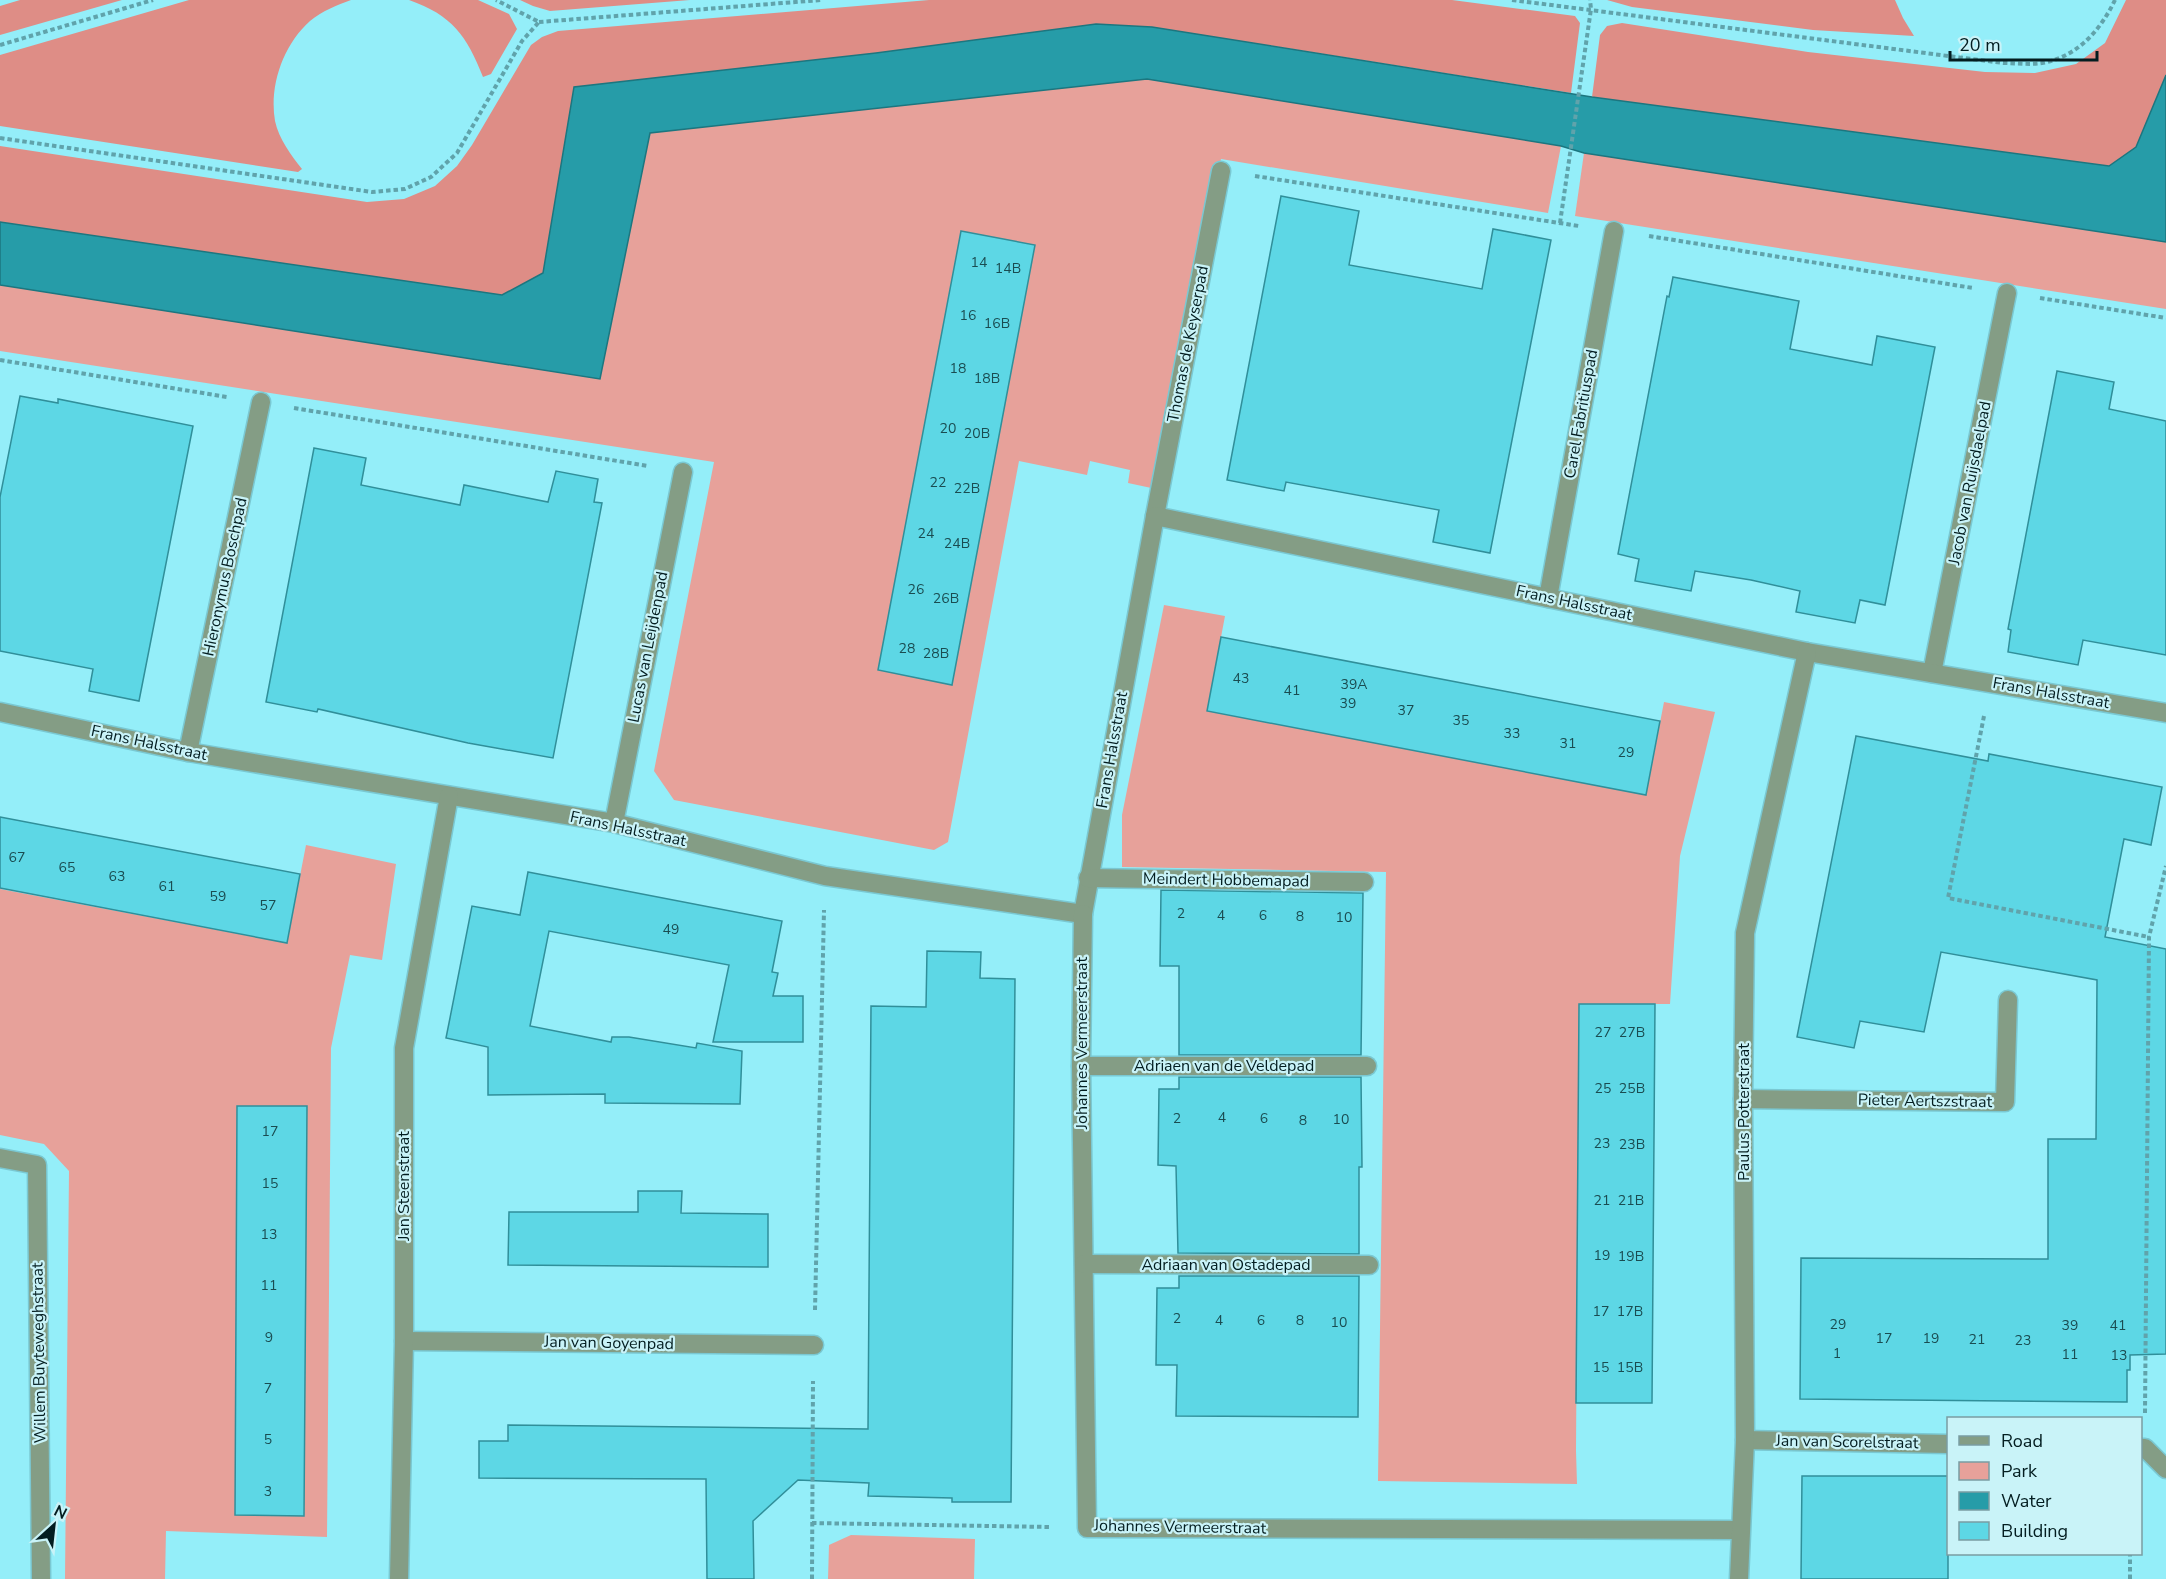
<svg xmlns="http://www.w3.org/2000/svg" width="2166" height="1579" font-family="'Nunito Sans',sans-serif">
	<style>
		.green { fill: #e7a19a }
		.forest { fill: #de8d86 }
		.water { fill: #269ca8; stroke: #1c767f; stroke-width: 1.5 }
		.building { fill: #5dd7e5; stroke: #308f9a; stroke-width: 1.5 }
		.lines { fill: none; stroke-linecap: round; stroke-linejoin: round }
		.lane-casing { stroke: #7ac8d2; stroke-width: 21 }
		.street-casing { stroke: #7ac8d2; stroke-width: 21 }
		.path { stroke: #60a3ab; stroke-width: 4; stroke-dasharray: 4.5 3; stroke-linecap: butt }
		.lane { stroke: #849d85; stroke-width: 18 }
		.street { stroke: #849d85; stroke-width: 18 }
		.labels { text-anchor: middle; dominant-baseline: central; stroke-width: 4.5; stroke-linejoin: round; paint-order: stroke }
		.number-label { font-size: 14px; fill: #1a4c51 }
		.street-label { font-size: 16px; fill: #031d20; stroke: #c9f3f8 }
	</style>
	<rect width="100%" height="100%" fill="#94eef9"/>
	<g class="green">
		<path d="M 1147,79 L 1561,146 L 1548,213 L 1221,159 L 1156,489 L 1128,483 L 1130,470 L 1090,461 L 1087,475 L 1019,461 L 948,842 L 934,850 L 674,800 L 654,771 L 714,462 L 0,351 L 0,285 L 600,379 L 650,133 Z"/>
		<path d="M 1584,153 L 2166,242 L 2166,309 L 1575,216 Z"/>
		<path d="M 1164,605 L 1225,616 L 1207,711 L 1646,795 L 1664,702 L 1715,712 L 1680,856 L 1670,1004 L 1579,1004 L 1576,1451 L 1577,1484 L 1378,1481 L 1386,872 L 1122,867 L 1122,815 Z"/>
		<path d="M 306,845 L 396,864 L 382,960 L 350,955 L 331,1048 L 327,1537 L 166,1531 L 165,1579 L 65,1579 L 69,1171 L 44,1144 L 0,1135 L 0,889 L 287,943 Z"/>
		<path d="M 851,1535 L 975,1539 L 974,1579 L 828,1579 L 829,1545 Z"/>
	</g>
	<g class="forest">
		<path d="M 20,0 L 122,0 L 0,35 L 0,6 Z"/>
		<path d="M 189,0 L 351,0 C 337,5 322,11 310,21 C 283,45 269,86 275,121 C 279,139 291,155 302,169 L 298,172 L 0,126 L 0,55 Z"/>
		<path d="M 409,0 L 478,0 L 509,14 L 517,29 L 491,74 L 483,77 C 467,36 452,15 409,0 Z"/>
		<path d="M 520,0 L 690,0 L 550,11 L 533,6 Z"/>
		<path d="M 929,0 L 1452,0 L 1575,16 L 1580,23 L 1571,93 L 1152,27 L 1096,24 L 876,53 L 574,87 L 543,274 L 502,295 L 0,222 L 0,146 L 367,202 L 404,199 L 435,186 L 457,166 L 472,145 L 531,45 L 542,37 L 558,31 Z"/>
		<path d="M 1607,0 L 1895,0 L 1903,18 L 1914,36 L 1813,30 L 1632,7 Z"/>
		<path d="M 2126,0 L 2166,0 L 2166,75 L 2136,148 L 2109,166 L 1592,97 L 1600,35 L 1607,26 L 1622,23 L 1808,52 L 1985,72 L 2035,73 L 2076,64 L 2105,43 Z"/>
	</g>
	<path class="water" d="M 1096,24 L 1152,27 L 1592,97 L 2109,166 L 2136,147 L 2166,75 L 2166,242 L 1584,153 L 1561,146 L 1147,79 L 650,133 L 600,379 L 0,285 L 0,222 L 502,295 L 543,273 L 574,87 L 876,53 Z"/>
	<g class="building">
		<path d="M 1281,196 L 1359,211 L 1349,265 L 1482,289 L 1493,229 L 1551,240 L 1490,553 L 1433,542 L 1439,510 L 1286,482 L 1284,491 L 1227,480 Z"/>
		<path d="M 961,231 L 1035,245 L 952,685 L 878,670 Z"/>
		<path d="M 1673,277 L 1799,301 L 1790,349 L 1872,365 L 1877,336 L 1935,347 L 1885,605 L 1860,600 L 1855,623 L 1796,612 L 1800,591 L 1751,580 L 1695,571 L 1691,591 L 1635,581 L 1639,559 L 1618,554 L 1667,296 L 1669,297 Z"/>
		<path d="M 2057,371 L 2114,382 L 2109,409 L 2166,421 L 2166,655 L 2083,640 L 2078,665 L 2008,652 L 2011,630 L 2008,629 Z"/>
		<path d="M 20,396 L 58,403 L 58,399 L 193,426 L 139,701 L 89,691 L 93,669 L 0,651 L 0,497 Z"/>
		<path d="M 314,448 L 366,458 L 361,485 L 460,505 L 464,485 L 548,502 L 556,471 L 598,479 L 594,502 L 602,503 L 553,758 L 468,743 L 318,709 L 317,712 L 266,702 Z"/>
		<path d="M 1221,637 L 1660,721 L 1646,795 L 1207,711 Z"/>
		<path d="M 1856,736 L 1988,761 L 1989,754 L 2162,787 L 2151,845 L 2124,839 L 2105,937 L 2166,949 L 2166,1354 L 2130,1355 L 2130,1370 L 2127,1370 L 2127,1402 L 1800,1399 L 1801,1258 L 2048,1259 L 2048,1139 L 2096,1139 L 2097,980 L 1941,952 L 1924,1032 L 1860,1021 L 1854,1048 L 1797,1037 Z"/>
		<path d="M 0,817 L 300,874 L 287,943 L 0,888 Z"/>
		<path d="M 528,872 L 782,921 L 772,972 L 778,973 L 773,996 L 803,996 L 803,1042 L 713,1042 L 729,965 L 549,931 L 530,1026 L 611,1042 L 612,1037 L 629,1037 L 696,1048 L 697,1043 L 742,1051 L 740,1104 L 605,1103 L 605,1094 L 488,1095 L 488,1047 L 446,1038 L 450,1018 L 472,906 L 520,915 Z"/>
		<path d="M 1161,890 L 1363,893 L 1361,1055 L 1179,1055 L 1179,966 L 1160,966 Z"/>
		<path d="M 927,951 L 981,952 L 980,978 L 1015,979 L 1011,1502 L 952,1502 L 952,1498 L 868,1496 L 869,1483 L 798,1480 L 753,1521 L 754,1579 L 707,1579 L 706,1479 L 479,1478 L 479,1441 L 508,1441 L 508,1425 L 868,1429 L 871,1006 L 926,1007 Z"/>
		<path d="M 1579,1004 L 1655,1004 L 1652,1403 L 1576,1403 Z"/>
		<path d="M 1179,1077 L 1361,1077 L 1362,1167 L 1359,1167 L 1359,1254 L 1178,1253 L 1176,1166 L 1158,1165 L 1159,1089 L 1179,1089 Z"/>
		<path d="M 237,1106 L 307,1106 L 304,1516 L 235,1515 Z"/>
		<path d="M 638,1191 L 682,1191 L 681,1213 L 768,1214 L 768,1267 L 508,1265 L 509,1212 L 638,1212 Z"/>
		<path d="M 1179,1276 L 1359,1276 L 1358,1417 L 1176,1416 L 1177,1365 L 1156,1365 L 1157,1288 L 1179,1288 Z"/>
		<path d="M 1802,1476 L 1948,1476 L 1948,1579 L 1801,1579 Z"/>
	</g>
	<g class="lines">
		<g class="lane-casing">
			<path id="lane" d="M 1743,1099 L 2005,1102 L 2008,1000"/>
		</g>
		<g class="street-casing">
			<g id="street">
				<path d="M 1155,516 L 1221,171"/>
				<path d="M 1548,598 L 1614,231"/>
				<path d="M 1932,673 L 2007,293"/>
				<path d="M 0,712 L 188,752 L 614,823 L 825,876 L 1083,914 L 1155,516 L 1807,652 L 2166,713"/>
				<path d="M 188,752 L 261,402"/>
				<path d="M 614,823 L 683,472"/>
				<path d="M 1088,878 L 1364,882"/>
				<path d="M 1083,914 L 1081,1066 L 1087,1528 L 1740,1530"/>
				<path d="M 1081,1066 L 1367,1066"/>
				<path d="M 0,1158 L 37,1165 L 41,1579"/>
				<path d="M 1084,1264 L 1369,1265"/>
				<path d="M 404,1341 L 814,1345"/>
				<path d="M 1745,1440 L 1948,1444"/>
				<path d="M 2140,1448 L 2145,1448 L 2166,1469"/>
				<path d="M 399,1579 L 404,1341 L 404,1048 L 449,796"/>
				<path d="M 1739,1579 L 1745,1440 L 1743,1099 L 1745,933 L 1807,652"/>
			</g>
		</g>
		<g class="path">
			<path d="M 1512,0 L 2003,63 C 2016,63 2030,65 2042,63 C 2077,57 2100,31 2115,0"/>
			<path d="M 539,22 L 821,0"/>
			<path d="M 0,45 L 153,0"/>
			<path d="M 0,138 L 372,192 L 405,189 L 431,177 L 457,153 L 522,41 L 539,22 L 496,0"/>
			<path d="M 1255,176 L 1579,226"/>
			<path d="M 1560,223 L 1591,9 L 1590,0"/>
			<path d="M 1649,236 L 1973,288"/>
			<path d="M 2040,298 L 2166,318"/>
			<path d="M 0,360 L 227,397"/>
			<path d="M 294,408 L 648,466"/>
			<path d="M 1984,716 L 1948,898 L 2149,937"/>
			<path d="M 815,1310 L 824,910"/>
			<path d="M 2145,1413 L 2149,937 L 2166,866"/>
			<path d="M 812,1523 L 1051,1527"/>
			<path d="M 812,1579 L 813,1381"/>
			<path d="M 2130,1579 L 2130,1554"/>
		</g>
		<use href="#lane" class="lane"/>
		<use href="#street" class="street"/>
	</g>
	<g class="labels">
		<g class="number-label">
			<text x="979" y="262">14</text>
			<text x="1008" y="268">14B</text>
			<text x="968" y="315">16</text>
			<text x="997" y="323">16B</text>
			<text x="958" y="368">18</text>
			<text x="987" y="378">18B</text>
			<text x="948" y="428">20</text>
			<text x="977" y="433">20B</text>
			<text x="938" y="482">22</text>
			<text x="967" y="488">22B</text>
			<text x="926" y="533">24</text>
			<text x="957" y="543">24B</text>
			<text x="916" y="589">26</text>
			<text x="946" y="598">26B</text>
			<text x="907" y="648">28</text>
			<text x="936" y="653">28B</text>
			<text x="1241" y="678">43</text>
			<text x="1354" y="684">39A</text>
			<text x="1292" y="690">41</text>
			<text x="1348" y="703">39</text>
			<text x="1406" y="710">37</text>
			<text x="1461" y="720">35</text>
			<text x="1512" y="733">33</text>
			<text x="1568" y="743">31</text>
			<text x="1626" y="752">29</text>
			<text x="17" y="857">67</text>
			<text x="67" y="867">65</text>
			<text x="117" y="876">63</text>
			<text x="167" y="886">61</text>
			<text x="218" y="896">59</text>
			<text x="268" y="905">57</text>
			<text x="1181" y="913">2</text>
			<text x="1221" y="915">4</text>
			<text x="1263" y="915">6</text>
			<text x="1300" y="916">8</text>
			<text x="1344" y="917">10</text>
			<text x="671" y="929">49</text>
			<text x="1603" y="1032">27</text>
			<text x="1632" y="1032">27B</text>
			<text x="1603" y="1088">25</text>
			<text x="1632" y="1088">25B</text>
			<text x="1222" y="1117">4</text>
			<text x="1177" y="1118">2</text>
			<text x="1264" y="1118">6</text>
			<text x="1341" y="1119">10</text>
			<text x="1303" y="1120">8</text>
			<text x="270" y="1131">17</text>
			<text x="1602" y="1143">23</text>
			<text x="1632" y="1144">23B</text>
			<text x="270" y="1183">15</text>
			<text x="1602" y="1200">21</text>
			<text x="1631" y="1200">21B</text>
			<text x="269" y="1234">13</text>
			<text x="1602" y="1255">19</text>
			<text x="1631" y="1256">19B</text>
			<text x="269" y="1285">11</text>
			<text x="1601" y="1311">17</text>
			<text x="1630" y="1311">17B</text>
			<text x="1177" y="1318">2</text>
			<text x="1219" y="1320">4</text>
			<text x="1261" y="1320">6</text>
			<text x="1300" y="1320">8</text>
			<text x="1339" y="1322">10</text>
			<text x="1838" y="1324">29</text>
			<text x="2070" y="1325">39</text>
			<text x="2118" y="1325">41</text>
			<text x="269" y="1337">9</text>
			<text x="1884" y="1338">17</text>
			<text x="1931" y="1338">19</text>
			<text x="1977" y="1339">21</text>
			<text x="2023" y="1340">23</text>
			<text x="1837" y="1353">1</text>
			<text x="2070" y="1354">11</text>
			<text x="2119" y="1355">13</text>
			<text x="1601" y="1367">15</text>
			<text x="1630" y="1367">15B</text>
			<text x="268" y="1388">7</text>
			<text x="268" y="1439">5</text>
			<text x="268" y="1491">3</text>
		</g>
		<g class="street-label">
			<text transform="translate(1188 344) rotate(-79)">Thomas de Keyserpad</text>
			<text transform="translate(1581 414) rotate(-80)">Carel Fabritiuspad</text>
			<text transform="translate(1970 483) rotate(-79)">Jacob van Ruijsdaelpad</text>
			<text transform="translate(225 577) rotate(-78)">Hieronymus Boschpad</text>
			<text transform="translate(1574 603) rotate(12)">Frans Halsstraat</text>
			<text transform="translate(648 647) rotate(-79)">Lucas van Leijdenpad</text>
			<text transform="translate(2051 693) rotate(10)">Frans Halsstraat</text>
			<text transform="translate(149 743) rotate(12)">Frans Halsstraat</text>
			<text transform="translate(1112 750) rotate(-80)">Frans Halsstraat</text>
			<text transform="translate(628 829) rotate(12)">Frans Halsstraat</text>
			<text transform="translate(1226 880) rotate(1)">Meindert Hobbemapad</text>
			<text transform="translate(1082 1043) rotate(-90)">Johannes Vermeerstraat</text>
			<text x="1224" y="1066">Adriaen van de Veldepad</text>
			<text transform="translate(1925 1101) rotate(1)">Pieter Aertszstraat</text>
			<text transform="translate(1744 1112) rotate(-90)">Paulus Potterstraat</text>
			<text transform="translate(404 1186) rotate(-90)">Jan Steenstraat</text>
			<text x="1226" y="1265">Adriaan van Ostadepad</text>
			<text transform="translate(609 1343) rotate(1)">Jan van Goyenpad</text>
			<text transform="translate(39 1353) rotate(-91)">Willem Buyteweghstraat</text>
			<text transform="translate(1847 1442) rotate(1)">Jan van Scorelstraat</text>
			<text transform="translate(1180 1527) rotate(1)">Johannes Vermeerstraat</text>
		</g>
	</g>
	<rect x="1947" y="1417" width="195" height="138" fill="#c9f3f8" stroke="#7a9da2" stroke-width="1.5"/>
	<rect x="1959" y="1436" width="30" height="9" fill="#849d85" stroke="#7a9da2" stroke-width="1.5"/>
	<text x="2001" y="1447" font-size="18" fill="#031d20">Road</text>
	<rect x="1959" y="1462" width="30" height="18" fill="#e7a19a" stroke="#7a9da2" stroke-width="1.5"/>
	<text x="2001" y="1477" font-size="18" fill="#031d20">Park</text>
	<rect x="1959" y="1492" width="30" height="18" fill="#269ca8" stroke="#7a9da2" stroke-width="1.5"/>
	<text x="2001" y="1507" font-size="18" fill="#031d20">Water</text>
	<rect x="1959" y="1522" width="30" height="18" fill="#5dd7e5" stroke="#7a9da2" stroke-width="1.5"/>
	<text x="2001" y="1537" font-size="18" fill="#031d20">Building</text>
	<g transform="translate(54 1525) rotate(27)" stroke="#c9f3f8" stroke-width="4.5" paint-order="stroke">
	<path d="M0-4.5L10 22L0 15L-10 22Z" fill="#031d20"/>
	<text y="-9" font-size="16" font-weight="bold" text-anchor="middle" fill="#031d20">N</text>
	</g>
	<path d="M1950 51v9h147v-9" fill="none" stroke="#031d20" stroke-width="3"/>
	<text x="1959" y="51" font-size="18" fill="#031d20" stroke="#c9f3f8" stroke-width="4.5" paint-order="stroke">20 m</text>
</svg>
